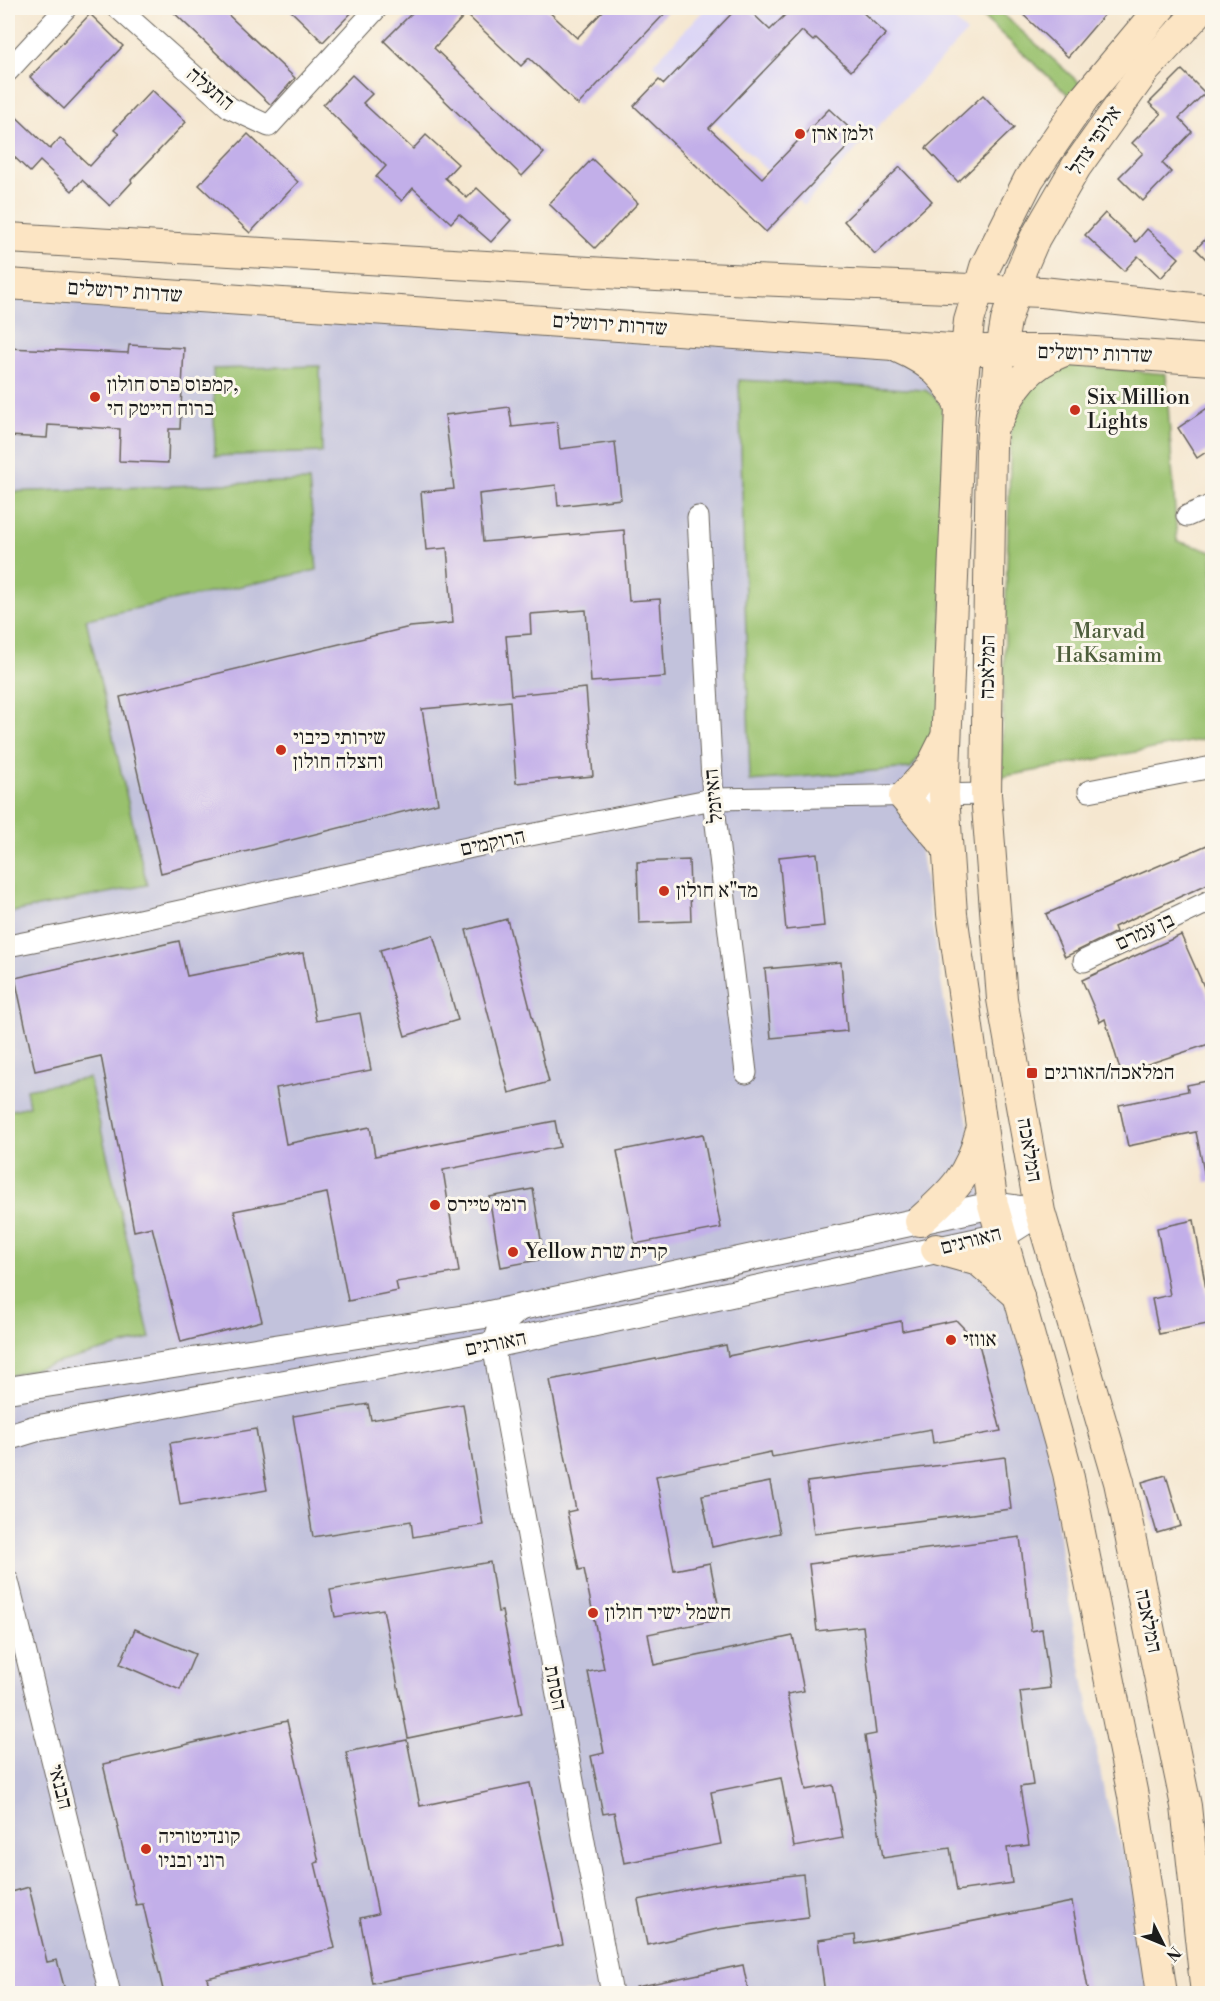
<svg xmlns="http://www.w3.org/2000/svg" width="1220" height="2001" font-family="'Libre Bodoni','Frank Ruhl Libre',serif">
	<style>
		.built { fill: #dcd6f6 }
		.industrial { fill: #c2c2dc }
		.green { fill: #99c16d; stroke: #5a6e44; stroke-width: 1.5 }
		.building { fill: #c2afe9 }
		.lines { fill: none; stroke-linecap: round; stroke-linejoin: round }
		.minor-casing { stroke: #68635b; stroke-width: 23 }
		.tertiary-casing { stroke: #68635b; stroke-width: 28 }
		.secondary-casing { stroke: #68635b; stroke-width: 32 }
		.minor { stroke: #fff; stroke-width: 21 }
		.tertiary { stroke: #fff; stroke-width: 26 }
		.secondary { stroke: #fce5c4; stroke-width: 30 }
		.poi-dot { fill: #c8321e; stroke: #fbf7ec; stroke-width: 2 }
		.labels { text-anchor: middle; dominant-baseline: central; stroke-width: 6; stroke-linejoin: round; paint-order: stroke }
		.street-label { font-size: 21px; fill: #1c1c1c; stroke: #fbf7ec }
		.poi-label { font-size: 21px; fill: #1c1c1c; stroke: #fbf7ec; text-anchor: start }
		.park-label { font-size: 21px; fill: #4e5e3c; stroke: #fbf7ec }
	</style>
	<rect width="100%" height="100%" fill="#fbf7ec"/>
	<filter id="ink" filterUnits="userSpaceOnUse"><feTurbulence type="fractalNoise" baseFrequency=".0167" numOctaves="2"/><feDisplacementMap in="SourceGraphic" scale="12" xChannelSelector="R" yChannelSelector="G"/><feConvolveMatrix kernelMatrix="1 2 1 2 8 2 1 2 1" color-interpolation-filters="sRGB"/></filter>
	<filter id="wash" filterUnits="userSpaceOnUse"><feTurbulence type="fractalNoise" baseFrequency=".008" numOctaves="4" result="noise"/><feDisplacementMap in="SourceGraphic" scale="24" xChannelSelector="R" yChannelSelector="G"/><feGaussianBlur stdDeviation="1.35" result="paint"/><feColorMatrix in="noise" values="0 0 0 0 0 0 0 0 0 0 0 0 0 0 0 0 0 1.4 0 .05"/><feComposite in="paint" operator="in"/></filter>
	<g filter="url(#wash)">
		<rect width="100%" height="100%" fill="#f5e7d0"/>
		<path class="built" d="M 706,8 L 941,8 L 967,32 L 804,205 L 653,64 Z"/>
		<path class="industrial" d="M 8,294 L 889,355 L 909,362 L 937,389 L 939,403 L 916,820 L 944,1001 L 987,1220 L 1046,1421 L 1063,1569 L 1105,1797 L 1173,1993 L 8,1993 Z"/>
		<g class="green">
			<path d="M 973,8 L 996,8 L 1084,87 L 1072,98 Z"/>
			<path d="M 1062,364 L 1166,374 L 1177,541 L 1212,551 L 1212,738 L 1001,777 L 1011,428 L 1032,384 Z"/>
			<path d="M 320,366 L 322,452 L 215,456 L 213,369 Z"/>
			<path d="M 739,380 L 925,390 C 940,399 944,407 946,425 L 940,728 L 911,768 L 750,781 Z"/>
			<path d="M 309,481 L 317,570 L 86,619 L 147,885 L 8,913 L 8,492 Z"/>
			<path d="M 89,1078 L 150,1338 L 8,1376 L 8,1111 L 29,1106 L 26,1089 Z"/>
		</g>
		<g id="blocks">
			<g class="building">
				<path d="M 169,8 L 221,8 L 295,78 L 271,105 Z"/>
				<path d="M 288,8 L 356,8 L 323,42 Z"/>
				<path d="M 417,8 L 545,8 L 577,38 L 606,8 L 670,8 L 578,105 L 529,58 L 521,66 L 466,14 L 434,48 L 544,153 L 522,176 L 384,41 Z"/>
				<path d="M 737,8 L 747,8 L 770,30 L 792,8 L 858,8 L 886,34 L 851,71 L 816,38 L 813,41 L 802,31 L 709,128 L 762,178 L 829,109 L 858,136 L 766,232 L 634,106 L 659,80 L 664,84 Z"/>
				<path d="M 1016,8 L 1110,8 L 1068,57 Z"/>
				<path d="M 90,14 L 123,46 L 64,109 L 30,77 Z"/>
				<path d="M 1182,70 L 1205,93 L 1179,118 L 1192,132 L 1162,163 L 1171,172 L 1143,201 L 1119,177 L 1143,153 L 1132,143 L 1161,114 L 1149,103 Z"/>
				<path d="M 352,75 L 372,94 L 363,103 L 413,149 L 426,135 L 458,164 L 445,178 L 467,198 L 477,188 L 511,220 L 491,242 L 459,214 L 451,223 L 413,188 L 402,201 L 376,177 L 386,166 L 323,105 Z"/>
				<path d="M 152,90 L 186,122 L 131,180 L 132,182 L 110,206 L 82,180 L 72,191 L 40,161 L 30,172 L 8,151 L 8,109 L 50,149 L 60,138 L 90,166 L 119,134 L 114,130 Z"/>
				<path d="M 983,95 L 1014,128 L 958,182 L 926,148 Z"/>
				<path d="M 248,134 L 298,182 L 250,233 L 199,185 Z"/>
				<path d="M 592,159 L 638,203 L 595,248 L 549,204 Z"/>
				<path d="M 900,167 L 932,201 L 875,254 L 844,221 Z"/>
				<path d="M 1105,213 L 1136,242 L 1147,229 L 1179,258 L 1161,278 L 1138,256 L 1124,271 L 1085,235 Z"/>
				<path d="M 1212,232 L 1212,265 L 1196,249 Z"/>
				<path d="M 129,345 L 184,348 L 180,429 L 169,429 L 168,463 L 119,461 L 120,429 L 48,425 L 47,438 L 8,436 L 8,348 L 128,353 Z"/>
				<path d="M 1212,405 L 1212,448 L 1197,458 L 1178,428 Z"/>
				<path d="M 509,407 L 512,427 L 557,422 L 560,449 L 615,442 L 621,499 L 558,506 L 556,485 L 479,494 L 483,542 L 624,530 L 629,601 L 660,599 L 665,677 L 591,682 L 586,610 L 530,614 L 531,634 L 506,636 L 511,695 L 586,688 L 593,776 L 516,783 L 510,701 L 422,709 L 438,803 L 161,873 L 120,697 L 410,627 L 453,623 L 447,548 L 426,550 L 421,492 L 454,489 L 445,415 Z"/>
				<path d="M 1207,845 L 1212,857 L 1212,882 L 1114,927 L 1116,932 L 1065,957 L 1046,914 Z"/>
				<path d="M 817,853 L 824,926 L 786,930 L 779,857 Z"/>
				<path d="M 689,860 L 691,921 L 639,923 L 637,862 Z"/>
				<path d="M 507,919 L 549,1082 L 509,1093 L 466,930 Z"/>
				<path d="M 433,935 L 458,1020 L 405,1036 L 380,950 Z"/>
				<path d="M 1181,935 L 1209,998 L 1212,997 L 1212,1043 L 1121,1073 L 1105,1019 L 1100,1022 L 1082,980 Z"/>
				<path d="M 179,941 L 187,976 L 303,953 L 316,1021 L 360,1013 L 371,1070 L 276,1088 L 286,1144 L 370,1127 L 375,1156 L 555,1121 L 560,1147 L 443,1170 L 459,1272 L 396,1282 L 398,1291 L 348,1301 L 327,1193 L 234,1211 L 262,1321 L 181,1342 L 152,1227 L 134,1231 L 101,1056 L 35,1071 L 15,978 Z"/>
				<path d="M 841,962 L 847,1031 L 771,1038 L 765,969 Z"/>
				<path d="M 1212,1080 L 1212,1181 L 1206,1182 L 1196,1132 L 1128,1146 L 1119,1105 L 1188,1091 L 1187,1085 Z"/>
				<path d="M 703,1134 L 721,1228 L 635,1244 L 617,1151 Z"/>
				<path d="M 533,1189 L 544,1259 L 501,1267 L 489,1197 Z"/>
				<path d="M 1194,1220 L 1212,1323 L 1159,1334 L 1152,1299 L 1170,1295 L 1157,1228 Z"/>
				<path d="M 956,1320 L 979,1344 L 1001,1431 L 933,1443 L 931,1429 L 772,1457 L 771,1452 L 656,1476 L 674,1570 L 710,1563 L 721,1619 L 648,1634 L 654,1665 L 793,1636 L 804,1691 L 787,1694 L 806,1790 L 833,1785 L 843,1838 L 794,1847 L 781,1778 L 711,1792 L 721,1844 L 624,1863 L 614,1812 L 603,1814 L 591,1756 L 604,1753 L 588,1672 L 604,1669 L 584,1569 L 579,1570 L 567,1512 L 576,1510 L 550,1380 L 726,1345 L 728,1356 L 901,1321 L 902,1331 Z"/>
				<path d="M 368,1404 L 371,1420 L 463,1404 L 483,1525 L 413,1537 L 411,1521 L 313,1537 L 293,1416 Z"/>
				<path d="M 256,1429 L 267,1490 L 180,1505 L 170,1443 Z"/>
				<path d="M 1005,1457 L 1011,1509 L 814,1534 L 807,1482 Z"/>
				<path d="M 1166,1475 L 1181,1526 L 1157,1533 L 1142,1482 Z"/>
				<path d="M 770,1482 L 780,1533 L 712,1547 L 702,1495 Z"/>
				<path d="M 1020,1537 L 1031,1631 L 1042,1629 L 1050,1688 L 1020,1692 L 1033,1785 L 1020,1787 L 1029,1845 L 1007,1848 L 1012,1883 L 957,1891 L 950,1848 L 883,1858 L 865,1736 L 876,1734 L 863,1626 L 817,1631 L 809,1564 Z"/>
				<path d="M 490,1562 L 498,1612 L 502,1611 L 522,1714 L 408,1738 L 383,1609 L 335,1617 L 330,1590 Z"/>
				<path d="M 135,1629 L 195,1654 L 180,1690 L 120,1664 Z"/>
				<path d="M 287,1721 L 319,1862 L 315,1863 L 335,1948 L 207,1978 L 211,1994 L 164,1994 L 143,1904 L 136,1905 L 103,1764 Z"/>
				<path d="M 407,1740 L 420,1806 L 530,1783 L 563,1945 L 372,1983 L 360,1918 L 378,1914 L 346,1752 Z"/>
				<path d="M 803,1874 L 808,1917 L 717,1929 L 647,1945 L 638,1900 L 709,1885 Z"/>
				<path d="M 29,1887 L 47,1962 L 57,1960 L 66,1994 L 8,1994 L 8,1893 Z"/>
				<path d="M 1072,1902 L 1089,1994 L 825,1994 L 818,1940 L 855,1935 L 856,1944 Z"/>
				<path d="M 743,1965 L 749,1994 L 637,1994 L 636,1987 Z"/>
			</g>
		</g>
	</g>
	<g filter="url(#ink)">
		<use href="#blocks" fill-opacity="0" stroke="#68635b" stroke-width="1.5"/>
		<g class="lines">
			<g class="minor-casing">
				<g id="minor">
					<path d="M 118,8 L 230,108 L 269,126 L 377,8"/>
					<path d="M 8,71 L 66,8"/>
					<path d="M 1187,516 L 1212,505"/>
					<path d="M 698,517 L 713,799 L 746,1073"/>
					<path d="M 1089,791 L 1212,767"/>
					<path d="M 8,946 L 139,920 L 495,842 L 713,799 L 986,794"/>
					<path d="M 1084,961 L 1212,900"/>
					<path d="M 523,1307 L 498,1330 L 493,1345 L 612,1994"/>
					<path d="M 8,1581 L 110,1994"/>
				</g>
			</g>
			<g class="tertiary-casing">
				<g id="tertiary">
					<path d="M 8,1390 L 485,1315 L 993,1205 L 1040,1212"/>
					<path d="M 8,1437 L 34,1429 L 493,1345 L 1002,1236 L 1040,1212"/>
				</g>
			</g>
			<g class="secondary-casing">
				<g id="secondary">
					<path d="M 1160,8 L 1084,99 L 1029,179 L 985,267 L 978,291 L 969,321 L 960,408 L 944,795 L 952,914 L 993,1205 L 1068,1473 L 1133,1796 L 1162,1994"/>
					<path d="M 1202,8 L 1145,70 L 1076,167 L 1035,238 L 1022,268 L 1006,321 L 998,367 L 991,445 L 986,794 L 1002,999 L 1040,1212 L 1119,1482 L 1186,1806 L 1206,1994"/>
					<path d="M 8,238 L 657,276 L 1042,292 L 1212,310"/>
					<path d="M 8,284 L 966,350 L 1065,350 L 1212,360"/>
					<path d="M 899,348 C 929,361 949,377 960,408"/>
					<path d="M 999,419 C 1011,387 1030,364 1062,352"/>
					<path d="M 944,741 L 930,769 L 904,797 L 946,846"/>
					<path d="M 920,1221 C 952,1192 969,1177 980,1134"/>
					<path d="M 936,1249 L 979,1261 L 1019,1296"/>
				</g>
			</g>
			<use href="#minor" class="minor"/>
			<use href="#tertiary" class="tertiary"/>
			<use href="#secondary" class="secondary"/>
		</g>
	</g>
	<g class="poi-dot">
		<circle cx="800" cy="134" r="6"/>
		<circle cx="95" cy="397" r="6"/>
		<circle cx="1075" cy="410" r="6"/>
		<circle cx="281" cy="750" r="6"/>
		<circle cx="664" cy="891" r="6"/>
		<rect x="1026" y="1067" width="12" height="12" rx="3"/>
		<circle cx="435" cy="1205" r="6"/>
		<circle cx="513" cy="1252" r="6"/>
		<circle cx="951" cy="1340" r="6"/>
		<circle cx="593" cy="1613" r="6"/>
		<circle cx="146" cy="1849" r="6"/>
	</g>
	<g class="labels">
		<g class="street-label">
			<text transform="translate(210 89) rotate(40)">התעלה</text>
			<text transform="translate(1095 141) rotate(-56)">אלופי צהל</text>
			<text transform="translate(125 292) rotate(4)">שדרות ירושלים</text>
			<text transform="translate(610 325) rotate(4)">שדרות ירושלים</text>
			<text transform="translate(1095 354) rotate(2)">שדרות ירושלים</text>
			<text transform="translate(988 667) rotate(-89)">המלאכה</text>
			<text transform="translate(714 796) rotate(-95)">האיזמל</text>
			<text transform="translate(493 843) rotate(-12)">הרוקמים</text>
			<text transform="translate(1145 932) rotate(-25)">בן עמרם</text>
			<text transform="translate(1029 1150) rotate(80)">המלאכה</text>
			<text transform="translate(971 1241) rotate(-14)">האורגים</text>
			<text transform="translate(496 1344) rotate(-11)">האורגים</text>
			<text transform="translate(1148 1621) rotate(78)">המלאכה</text>
			<text transform="translate(555 1688) rotate(79)">הסתת</text>
			<text transform="translate(60 1787) rotate(76)">הבנאי</text>
		</g>
		<g class="poi-label">
			<text x="812" y="134">זלמן ארן</text>
			<text x="107" y="385">קמפוס פרס חולון,<tspan x="107" dy="24">ברוח הייטק הי</tspan></text>
			<text x="1087" y="398">Six Million<tspan x="1087" dy="24">Lights</tspan></text>
			<text x="293" y="738">שירותי כיבוי<tspan x="293" dy="24">והצלה חולון</tspan></text>
			<text x="676" y="891">מד"א חולון</text>
			<text x="1044" y="1073">המלאכה/האורגים</text>
			<text x="447" y="1205">רומי טיירס</text>
			<text x="525" y="1252">Yellow קרית שרת</text>
			<text x="963" y="1340">אווזי</text>
			<text x="605" y="1613">חשמל ישיר חולון</text>
			<text x="158" y="1837">קונדיטוריה<tspan x="158" dy="24">רוני ובניו</tspan></text>
		</g>
		<g class="park-label">
			<text x="1109" y="632">Marvad<tspan x="1109" dy="24">HaKsamim</tspan></text>
		</g>
	</g>
	<rect width="1220" height="2001" fill="none" stroke="#fbf7ec" stroke-width="30"/>
	<g transform="translate(1163 1944) rotate(133)" stroke="#fbf7ec" stroke-width="4.5" paint-order="stroke">
	<path d="M0-4.5L10 22L0 15L-10 22Z" fill="#1c1c1c"/>
	<text y="-9" font-size="16" font-weight="bold" text-anchor="middle" fill="#1c1c1c">N</text>
	</g>
</svg>
